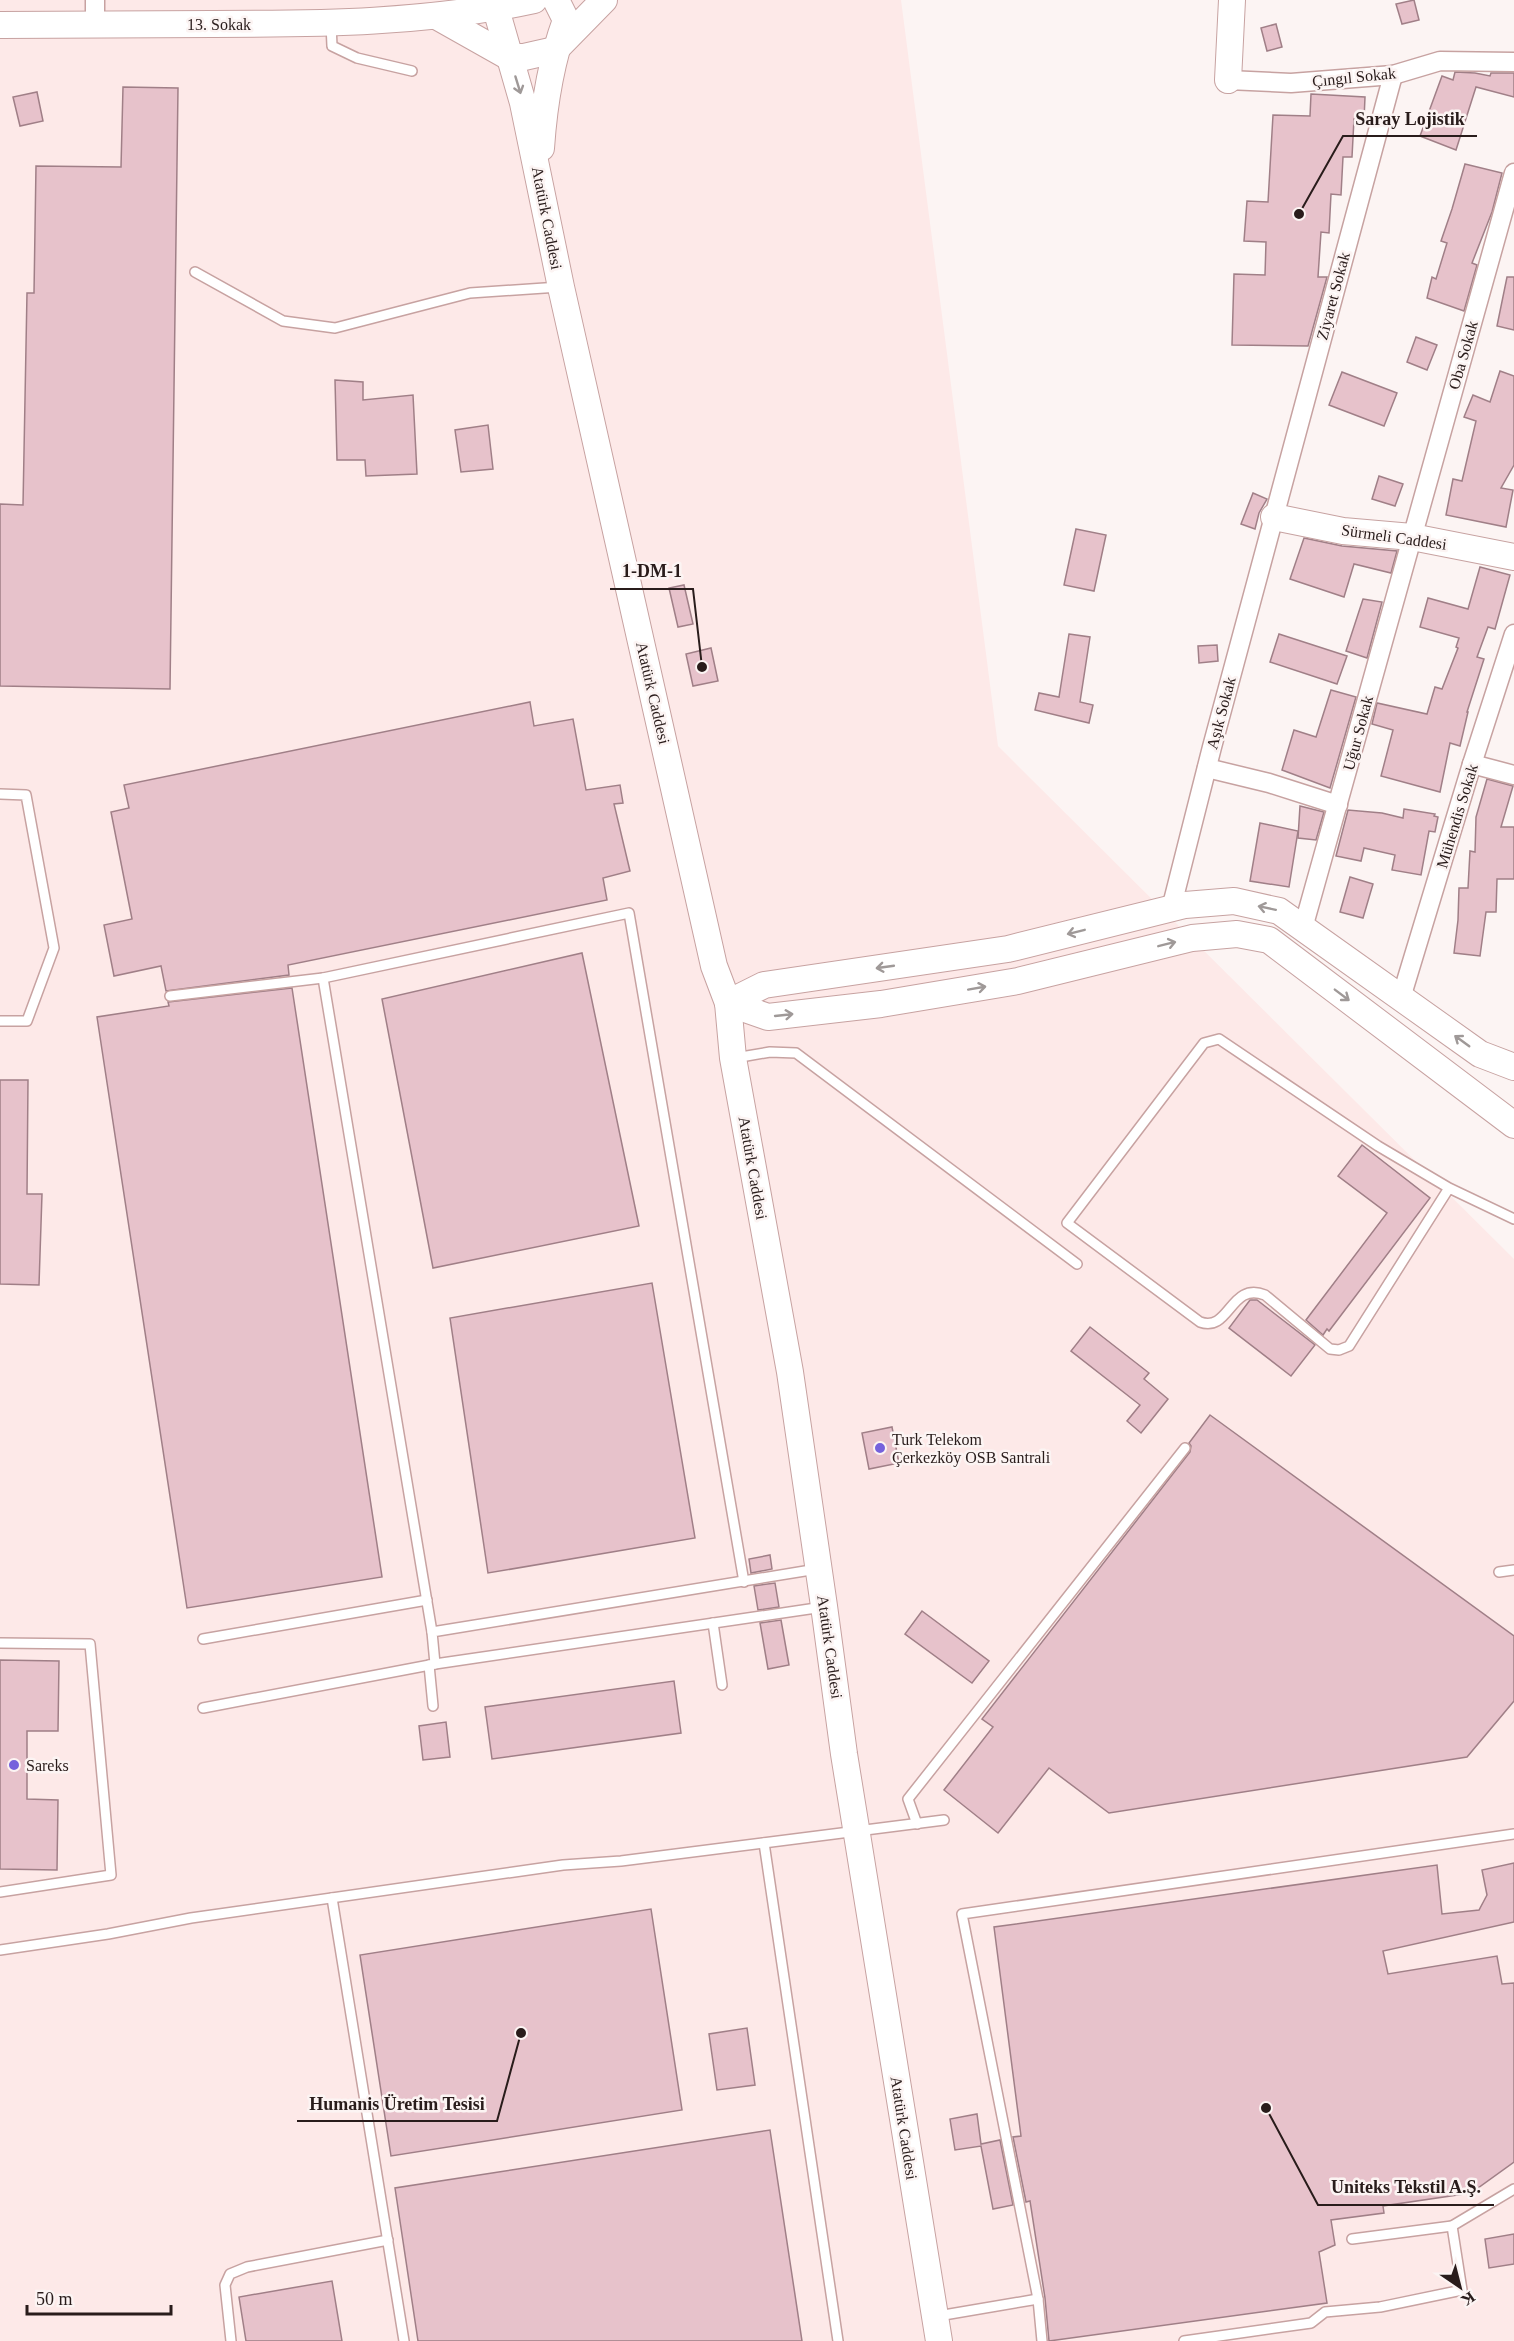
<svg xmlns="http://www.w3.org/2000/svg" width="1514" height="2341" font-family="Georgia,serif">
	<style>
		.built { fill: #fde9e8 }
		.building { fill: #e7c2cb; stroke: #a07f87; stroke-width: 1.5 }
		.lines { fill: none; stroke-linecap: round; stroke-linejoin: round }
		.lane-casing { stroke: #c7a2a1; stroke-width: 12 }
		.street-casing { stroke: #c7a2a1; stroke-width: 21 }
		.secondary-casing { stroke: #c7a2a1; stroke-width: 28 }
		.lane { stroke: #fff; stroke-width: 9 }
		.street { stroke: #fff; stroke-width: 18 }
		.secondary { stroke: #fff; stroke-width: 26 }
		.oneway { stroke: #9f9998 }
		.poi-dot { fill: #7561dc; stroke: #fcf4f3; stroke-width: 2 }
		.labels { text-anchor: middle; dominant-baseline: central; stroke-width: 5; stroke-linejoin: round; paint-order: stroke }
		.street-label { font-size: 16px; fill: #291c1b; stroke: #fcf4f3 }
		.poi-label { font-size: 16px; fill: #291c1b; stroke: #fcf4f3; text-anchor: start }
		.leader { fill: none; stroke: #291c1b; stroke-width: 2 }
		.callout-dot { fill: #291c1b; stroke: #fcf4f3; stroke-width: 2 }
		.callout-label { font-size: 18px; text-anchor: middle; font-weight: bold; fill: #291c1b; stroke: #fcf4f3; stroke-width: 5; stroke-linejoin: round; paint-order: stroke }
	</style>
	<rect width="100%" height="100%" fill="#fcf4f3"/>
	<path class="built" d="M 0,0 L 901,0 L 998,746 L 1514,1259 L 1514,2341 L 0,2341 Z"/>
	<g class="building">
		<path d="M 1414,0 L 1419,20 L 1402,24 L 1396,4 Z"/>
		<path d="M 1276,24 L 1282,47 L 1267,51 L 1261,28 Z"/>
		<path d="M 1455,72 L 1475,73 L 1490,76 L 1491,73 L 1514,73 L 1514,97 L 1476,87 L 1456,150 L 1420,136 L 1442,76 L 1453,80 Z"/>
		<path d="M 123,87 L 178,88 L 170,689 L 0,686 L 0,504 L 23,505 L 27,293 L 34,293 L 36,166 L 121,167 Z"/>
		<path d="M 37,92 L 43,121 L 20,126 L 13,97 Z"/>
		<path d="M 1311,94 L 1365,97 L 1364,120 L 1354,119 L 1352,157 L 1343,157 L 1341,195 L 1331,194 L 1329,233 L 1321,232 L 1318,277 L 1327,277 L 1308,346 L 1232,345 L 1234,274 L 1265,275 L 1266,242 L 1244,241 L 1247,201 L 1268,202 L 1273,115 L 1310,116 Z"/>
		<path d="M 1465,164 L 1502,173 L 1492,212 L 1472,263 L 1477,265 L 1464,311 L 1427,298 L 1432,277 L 1436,279 L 1447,243 L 1441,241 L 1452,209 Z"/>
		<path d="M 1507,277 L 1514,277 L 1514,330 L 1497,326 Z"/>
		<path d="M 1416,337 L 1437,345 L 1427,370 L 1407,362 Z"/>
		<path d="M 1500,371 L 1514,376 L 1514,465 L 1501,488 L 1513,490 L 1506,527 L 1446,515 L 1453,479 L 1462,481 L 1476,421 L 1464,417 L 1473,395 L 1490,402 Z"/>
		<path d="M 1342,372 L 1397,393 L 1384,426 L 1329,405 Z"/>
		<path d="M 335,380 L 363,382 L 363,400 L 413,395 L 417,474 L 366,476 L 365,460 L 337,460 Z"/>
		<path d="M 488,425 L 493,469 L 461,472 L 455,430 Z"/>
		<path d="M 1379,476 L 1403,484 L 1395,506 L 1372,499 Z"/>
		<path d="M 1253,493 L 1267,499 L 1259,513 L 1255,529 L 1241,524 Z"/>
		<path d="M 1076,529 L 1106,535 L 1094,591 L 1064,585 Z"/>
		<path d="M 1304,538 L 1342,546 L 1397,551 L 1391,573 L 1354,564 L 1344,597 L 1290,579 Z"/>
		<path d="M 1480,567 L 1510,575 L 1495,629 L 1488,627 L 1477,657 L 1484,659 L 1467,712 L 1468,712 L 1460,746 L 1450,743 L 1440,792 L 1381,776 L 1393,730 L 1372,724 L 1377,703 L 1427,714 L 1435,687 L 1442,689 L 1458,648 L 1456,647 L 1459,638 L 1420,627 L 1428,598 L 1468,609 Z"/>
		<path d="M 684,585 L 693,624 L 678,627 L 669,588 Z"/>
		<path d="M 1363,599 L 1382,602 L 1367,658 L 1346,651 Z"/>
		<path d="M 1069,634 L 1090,637 L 1080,702 L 1093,705 L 1089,723 L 1035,710 L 1039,693 L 1059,697 Z"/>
		<path d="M 1279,634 L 1347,656 L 1337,684 L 1270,662 Z"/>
		<path d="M 1217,645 L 1218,661 L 1199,663 L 1198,646 Z"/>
		<path d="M 711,648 L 718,681 L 693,686 L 686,654 Z"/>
		<path d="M 1331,690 L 1356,697 L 1330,788 L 1282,770 L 1294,730 L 1316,737 Z"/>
		<path d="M 530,702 L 534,726 L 573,719 L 586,790 L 620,785 L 623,803 L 614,804 L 630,871 L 603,878 L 607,900 L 288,965 L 289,975 L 166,991 L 161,966 L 114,976 L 104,925 L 132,919 L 111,812 L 129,808 L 124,785 Z"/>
		<path d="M 1487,779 L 1513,786 L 1501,827 L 1514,827 L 1514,879 L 1497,879 L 1496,912 L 1486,912 L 1480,956 L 1454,953 L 1458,920 L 1459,888 L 1468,888 L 1470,851 L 1475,852 L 1476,817 Z"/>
		<path d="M 1300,806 L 1324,812 L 1316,840 L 1298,838 Z"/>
		<path d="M 1404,809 L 1435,814 L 1434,816 L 1438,817 L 1435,832 L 1429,831 L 1421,875 L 1392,870 L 1395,855 L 1364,848 L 1361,861 L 1336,856 L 1348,810 L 1382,813 L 1403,818 Z"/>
		<path d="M 1260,823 L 1298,831 L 1289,887 L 1250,881 Z"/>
		<path d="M 1350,877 L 1373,884 L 1363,918 L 1340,912 Z"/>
		<path d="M 582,953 L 639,1226 L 433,1268 L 382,999 Z"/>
		<path d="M 292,988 L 382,1577 L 187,1608 L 97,1017 L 169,1006 L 168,1002 Z"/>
		<path d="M 0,1080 L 28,1080 L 27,1194 L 42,1194 L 39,1285 L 0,1284 Z"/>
		<path d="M 1362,1145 L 1430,1198 L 1329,1331 L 1327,1329 L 1323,1335 L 1306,1320 L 1387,1213 L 1338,1176 Z"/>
		<path d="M 652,1283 L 695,1538 L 488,1573 L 450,1318 Z"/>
		<path d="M 1250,1300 L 1257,1300 L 1315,1345 L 1291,1376 L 1229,1328 Z"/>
		<path d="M 1090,1327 L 1149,1373 L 1144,1379 L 1168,1399 L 1141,1433 L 1127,1421 L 1140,1405 L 1071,1351 Z"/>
		<path d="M 1210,1415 L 1514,1636 L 1514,1701 L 1467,1757 L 1109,1813 L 1049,1768 L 998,1833 L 944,1790 L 993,1727 L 982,1719 L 1190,1452 L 1191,1446 L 1189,1443 Z"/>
		<path d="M 892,1427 L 899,1463 L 869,1469 L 862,1433 Z"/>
		<path d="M 770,1555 L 772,1569 L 751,1573 L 749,1559 Z"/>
		<path d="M 775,1583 L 779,1607 L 758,1610 L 754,1586 Z"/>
		<path d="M 922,1611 L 989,1661 L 972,1683 L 905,1634 Z"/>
		<path d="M 781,1620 L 789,1665 L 768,1669 L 760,1623 Z"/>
		<path d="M 0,1660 L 59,1661 L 58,1731 L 27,1731 L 27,1799 L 58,1800 L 57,1870 L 0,1869 Z"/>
		<path d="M 674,1681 L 681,1733 L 492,1759 L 485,1707 Z"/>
		<path d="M 446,1722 L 450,1757 L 423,1760 L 419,1726 Z"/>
		<path d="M 1514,1863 L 1514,1922 L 1383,1951 L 1388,1974 L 1497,1956 L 1502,1984 L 1514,1983 L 1514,2162 L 1471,2193 L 1383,2206 L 1384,2213 L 1331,2220 L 1335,2245 L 1319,2252 L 1327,2303 L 1049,2341 L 1045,2298 L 1030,2201 L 1026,2202 L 1013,2137 L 1021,2136 L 994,1927 L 1437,1865 L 1442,1914 L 1479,1910 L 1487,1895 L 1482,1870 Z"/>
		<path d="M 651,1909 L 682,2110 L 391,2156 L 360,1955 Z"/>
		<path d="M 747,2028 L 755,2085 L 717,2090 L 709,2034 Z"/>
		<path d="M 977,2114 L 981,2144 L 1000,2140 L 1013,2205 L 993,2209 L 981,2146 L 955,2150 L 950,2119 Z"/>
		<path d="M 770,2130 L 802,2341 L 418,2341 L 395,2188 Z"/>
		<path d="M 1514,2234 L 1514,2264 L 1489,2268 L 1485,2239 Z"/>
		<path d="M 332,2281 L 342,2341 L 246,2341 L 239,2297 Z"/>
	</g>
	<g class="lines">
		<g class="lane-casing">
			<g id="lane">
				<path d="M 331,24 L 332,46 L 357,58 L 412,71"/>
				<path d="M 195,272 L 283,321 L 335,328 L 470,293 L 559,287"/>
				<path d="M 0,794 L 26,795 L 54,948 L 27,1021 L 0,1021"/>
				<path d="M 323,978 L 432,1632"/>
				<path d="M 170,996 L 323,978 L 629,913 L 744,1582"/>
				<path d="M 735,1058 L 770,1052 L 796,1053 L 1077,1264"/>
				<path d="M 1449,1188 L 1349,1346 L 1339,1350 L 1330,1349 L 1265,1295 C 1230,1281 1230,1333 1200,1322 L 1067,1223 L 1204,1043 L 1219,1039 L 1378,1146 L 1449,1188 L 1514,1219"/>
				<path d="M 817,1569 L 432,1632 L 435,1664 L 823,1607"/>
				<path d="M 1499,1572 L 1514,1570"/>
				<path d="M 713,1623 L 722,1685"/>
				<path d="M 203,1639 L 427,1600"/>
				<path d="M 0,1643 L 90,1644 L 111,1875 L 0,1892"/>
				<path d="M 429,1665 L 433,1706"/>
				<path d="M 203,1708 L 435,1664"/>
				<path d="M 917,1824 L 908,1799 L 1185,1448"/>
				<path d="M 764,1843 L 838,2341"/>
				<path d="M 332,1898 L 404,2341"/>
				<path d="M 0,1950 L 108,1934 L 191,1918 L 563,1865 L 621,1861 L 944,1820"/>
				<path d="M 1352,2239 L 1452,2226 L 1514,2189"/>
				<path d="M 938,2316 L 1038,2299"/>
				<path d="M 231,2341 L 225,2285 L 230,2274 L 247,2267 L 388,2240"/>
				<path d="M 1042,2341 L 1038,2299 L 962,1914 L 1514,1834"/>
				<path d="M 1184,2341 L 1311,2323 L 1325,2312 L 1380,2307 L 1462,2290 L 1452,2226"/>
			</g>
		</g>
		<g class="street-casing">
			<g id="street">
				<path d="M 95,0 L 95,25"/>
				<path d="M 1228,80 L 1291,83 L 1393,75 L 1440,61 L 1514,62"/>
				<path d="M 1472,764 L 1514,775"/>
				<path d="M 1207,768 L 1269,783 L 1338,805"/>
				<path d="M 1171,909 L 1212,747 L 1393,75"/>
				<path d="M 1303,928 L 1514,173"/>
				<path d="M 1401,998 L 1472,764 L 1514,634"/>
			</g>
		</g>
		<g class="secondary-casing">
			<g id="secondary">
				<path d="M 496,9 L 523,103 L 561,287 L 714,966 L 728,1003 L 733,1058 L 790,1372 L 824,1606 L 844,1754 L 939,2341"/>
				<path d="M 438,17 L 509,57 L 524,57 L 555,50 L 604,0"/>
				<path d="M 0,25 C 71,25 142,24 213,24 C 321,24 428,23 534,0"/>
				<path d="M 1228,80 L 1232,0"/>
				<path d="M 541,148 C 544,104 551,61 566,20 L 556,0"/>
				<path d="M 1274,517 L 1343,531 L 1412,537 L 1514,557"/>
				<path d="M 728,1003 L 768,1017 L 881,1004 L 1018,981 L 1192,938 L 1237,934 L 1269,940 L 1514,1125"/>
				<path d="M 728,1003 L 764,985 L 1008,949 L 1185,905 L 1234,901 L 1279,911 L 1480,1054 L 1514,1067"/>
			</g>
		</g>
		<use href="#lane" class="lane"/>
		<use href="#street" class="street"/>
		<use href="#secondary" class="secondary"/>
	</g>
	<defs><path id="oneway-shaft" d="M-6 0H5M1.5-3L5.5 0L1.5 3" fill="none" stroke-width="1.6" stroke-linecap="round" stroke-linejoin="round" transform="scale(1.5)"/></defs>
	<g class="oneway">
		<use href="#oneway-shaft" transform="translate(518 85) rotate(73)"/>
		<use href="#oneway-shaft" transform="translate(1267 908) rotate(-168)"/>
		<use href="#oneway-shaft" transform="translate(1076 932) rotate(166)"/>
		<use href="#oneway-shaft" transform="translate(1167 944) rotate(-14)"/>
		<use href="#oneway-shaft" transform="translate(885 967) rotate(172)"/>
		<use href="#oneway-shaft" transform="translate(977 988) rotate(-10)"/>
		<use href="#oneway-shaft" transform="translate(1342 995) rotate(37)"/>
		<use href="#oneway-shaft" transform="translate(784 1015) rotate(-6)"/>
		<use href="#oneway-shaft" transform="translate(1462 1041) rotate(-144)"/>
	</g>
	<g class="poi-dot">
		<circle cx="880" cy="1448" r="6"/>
		<circle cx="14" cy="1765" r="6"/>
	</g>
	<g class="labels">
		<g class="street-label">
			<text x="219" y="24">13. Sokak</text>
			<text transform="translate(1354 77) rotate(-6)">Çıngıl Sokak</text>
			<text transform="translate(547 218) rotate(79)">Atatürk Caddesi</text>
			<text transform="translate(1333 296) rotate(-75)">Ziyaret Sokak</text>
			<text transform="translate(1463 355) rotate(-74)">Oba Sokak</text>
			<text transform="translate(1394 537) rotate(8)">Sürmeli Caddesi</text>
			<text transform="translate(653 693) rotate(77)">Atatürk Caddesi</text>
			<text transform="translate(1221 713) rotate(-75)">Aşık Sokak</text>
			<text transform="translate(1358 733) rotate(-75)">Uğur Sokak</text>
			<text transform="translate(1457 816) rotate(-73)">Mühendis Sokak</text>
			<text transform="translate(753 1168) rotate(80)">Atatürk Caddesi</text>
			<text transform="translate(830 1647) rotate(82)">Atatürk Caddesi</text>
			<text transform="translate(904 2128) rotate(81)">Atatürk Caddesi</text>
		</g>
		<g class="poi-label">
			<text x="892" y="1439">Turk Telekom<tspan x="892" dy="18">Çerkezköy OSB Santrali</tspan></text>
			<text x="26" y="1765">Sareks</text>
		</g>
	</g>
	<path class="leader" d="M1299 214L1343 136H1477M702 667L693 589H610M521 2033L497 2121H297M1266 2108L1318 2205H1494"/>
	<g class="callout-dot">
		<circle cx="1299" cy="214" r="6"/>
		<circle cx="702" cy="667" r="6"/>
		<circle cx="521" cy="2033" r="6"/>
		<circle cx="1266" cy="2108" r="6"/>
	</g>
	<g class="callout-label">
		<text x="1410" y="125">Saray Lojistik</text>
		<text x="652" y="577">1-DM-1</text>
		<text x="397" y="2110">Humanis Üretim Tesisi</text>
		<text x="1406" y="2193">Uniteks Tekstil A.Ş.</text>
	</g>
	<g transform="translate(1460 2287) rotate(145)" stroke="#fcf4f3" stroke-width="4.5" paint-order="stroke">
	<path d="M0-4.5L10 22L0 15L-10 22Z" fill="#291c1b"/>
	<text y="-9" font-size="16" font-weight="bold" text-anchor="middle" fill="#291c1b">K</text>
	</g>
	<path d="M27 2305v9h144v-9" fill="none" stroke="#291c1b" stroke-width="3"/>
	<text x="36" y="2305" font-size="18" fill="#291c1b" stroke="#fcf4f3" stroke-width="4.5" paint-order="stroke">50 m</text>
</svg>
